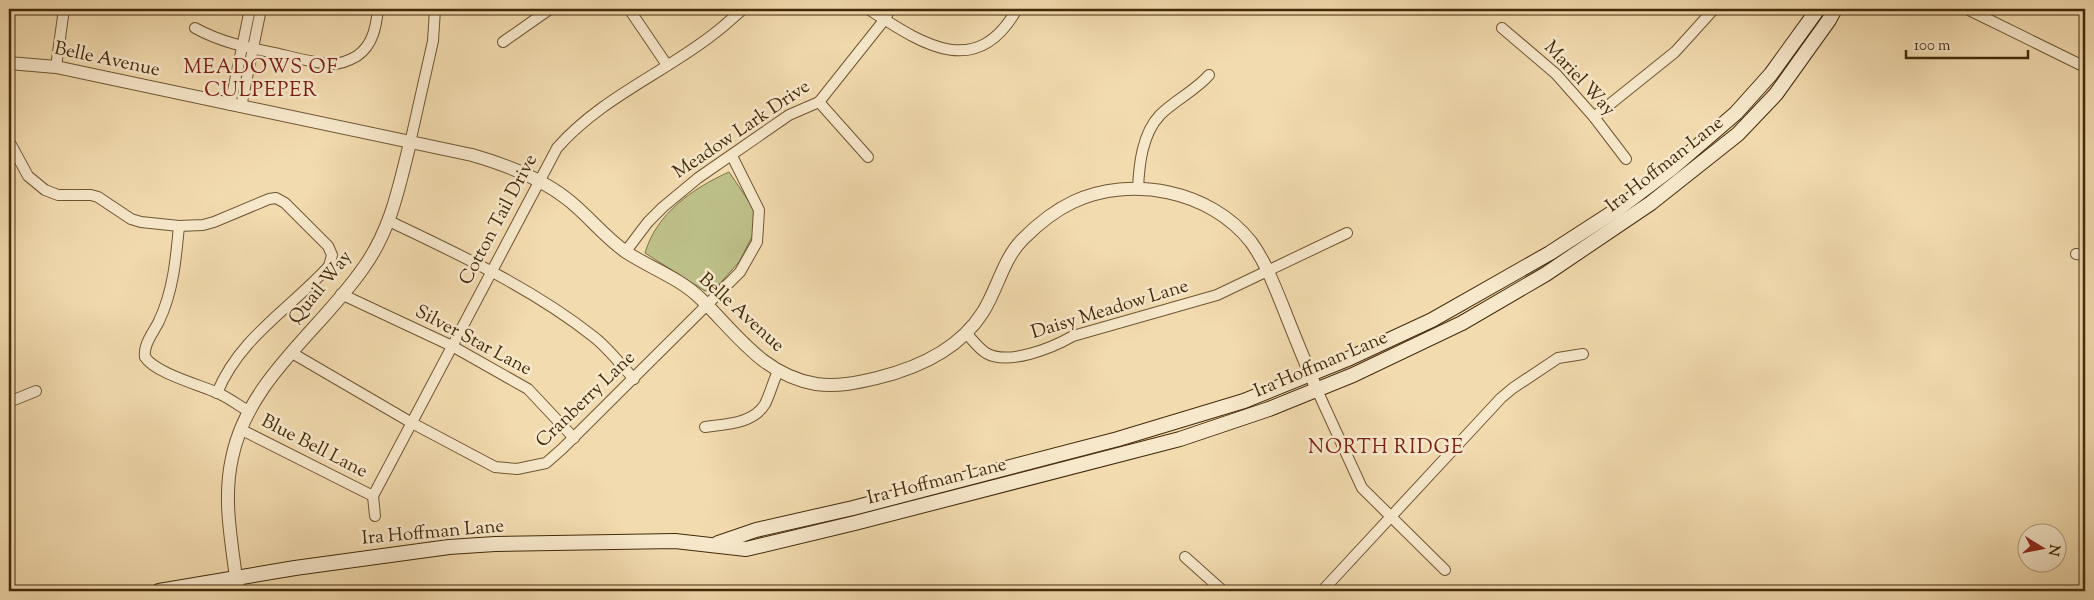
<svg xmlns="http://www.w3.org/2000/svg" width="2094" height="600" font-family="'Sorts Mill Goudy',serif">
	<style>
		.green { fill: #bdbf88; stroke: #807449 }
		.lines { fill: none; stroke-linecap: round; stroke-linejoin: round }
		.minor-casing { stroke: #6f5633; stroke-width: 12 }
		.tertiary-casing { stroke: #6f5633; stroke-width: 14 }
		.secondary-casing { stroke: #432a0a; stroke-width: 16 }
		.minor { stroke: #f7e8cb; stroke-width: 10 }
		.tertiary { stroke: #f7e8cb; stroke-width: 12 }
		.secondary { stroke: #f7e8cb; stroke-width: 14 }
		.labels { text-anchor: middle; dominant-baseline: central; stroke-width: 5; stroke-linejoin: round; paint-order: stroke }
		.street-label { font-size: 19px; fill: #432a0a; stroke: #f7e8cb }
		.neighbourhood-label { font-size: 20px; letter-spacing: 1px; fill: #7a1f14; stroke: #f7e8cb }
	</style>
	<rect width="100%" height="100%" fill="#f2dbaf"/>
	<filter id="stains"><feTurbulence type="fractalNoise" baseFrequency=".004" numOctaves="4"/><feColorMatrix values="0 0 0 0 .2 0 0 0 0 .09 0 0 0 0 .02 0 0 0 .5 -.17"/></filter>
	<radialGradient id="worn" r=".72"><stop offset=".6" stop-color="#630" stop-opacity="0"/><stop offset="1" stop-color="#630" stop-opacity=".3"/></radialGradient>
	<path class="green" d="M 729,172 L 754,209 L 754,233 L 739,262 L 714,290 L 705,291 L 645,253 C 656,214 693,188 729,172 Z"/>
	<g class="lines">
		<g class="minor-casing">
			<g id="minor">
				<path d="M 629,9 L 667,65"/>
				<path d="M 868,9 C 921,43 976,82 1017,9"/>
				<path d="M 1967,9 L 2085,67"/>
				<path d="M 195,28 C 222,43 250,48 279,54 C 296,58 314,63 332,64 C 340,64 350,60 357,56 C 373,45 376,27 378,9"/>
				<path d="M 1502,28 L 1556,74 L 1594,117 L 1626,159"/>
				<path d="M 503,42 L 550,9"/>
				<path d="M 56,67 L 64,9"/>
				<path d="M 819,102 L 868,157"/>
				<path d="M 230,105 L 250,9"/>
				<path d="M 241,107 L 261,9"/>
				<path d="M 1594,117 L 1675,52 L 1714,9"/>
				<path d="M 9,141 L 28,176 L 45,190 L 58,195 L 91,195 L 98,197 L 131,219 L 141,222 L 179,226 L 203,225 L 214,222 L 269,199 L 276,198 L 285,203 L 328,246 L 332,255 L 329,266 C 290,309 240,337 217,393"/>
				<path d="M 410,143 L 433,41 L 435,9"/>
				<path d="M 1138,189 C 1139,165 1142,134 1160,115 C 1175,100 1195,91 1209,75"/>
				<path d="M 389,221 C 460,255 532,288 594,337 C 609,349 621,365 634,379"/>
				<path d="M 179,226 C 176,259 173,292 159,321 C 154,332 143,344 145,357 C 155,373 200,385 218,393 C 229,398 238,405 248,411"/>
				<path d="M 626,251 L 648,222 L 663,207 L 698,178 L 789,115 L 819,102 L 885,19 L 890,9"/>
				<path d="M 2076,254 L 2085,255"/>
				<path d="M 341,294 L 452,346 L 528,389 L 574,438"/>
				<path d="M 966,333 C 972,339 978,348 986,353 C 1008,366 1052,348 1073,336 L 1217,295 L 1347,233"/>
				<path d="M 292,353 L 412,423 L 495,467 L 517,469 L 546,463 L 562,449 L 740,272 L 757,242 L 759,210 L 732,156"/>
				<path d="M 1317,390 L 1362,488 L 1445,570"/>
				<path d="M 9,402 L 36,391"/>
				<path d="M 705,427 C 726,424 753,424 765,404 C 770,394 773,382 778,371"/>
				<path d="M 240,429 L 373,496"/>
				<path d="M 375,516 L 373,496 L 557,148 C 600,99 660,75 711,36 C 722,28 733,18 743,9"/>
				<path d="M 1185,557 L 1223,591"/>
				<path d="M 1322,591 L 1501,398 L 1513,388 L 1558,358 L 1583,354"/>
			</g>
		</g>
		<g class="tertiary-casing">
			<g id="tertiary">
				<path d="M 9,63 L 56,67 L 472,155 C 507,165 544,179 572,203 C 591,219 605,237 626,252 C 650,268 680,278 701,299 C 737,334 763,375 816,384 C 837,387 856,383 877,378 C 918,368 959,350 983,312 C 998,288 1003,259 1023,239 C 1038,224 1054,211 1073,202 C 1131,175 1210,190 1251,242 C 1265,261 1274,285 1283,307 C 1294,335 1305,362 1317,390"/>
				<path d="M 239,591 L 236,578 C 231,538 223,498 232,458 C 248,379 321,330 364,267 C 391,229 399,187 410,143"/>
			</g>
		</g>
		<g class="secondary-casing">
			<g id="secondary">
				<path d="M 718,543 L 756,530 L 853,508 L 1118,439 L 1244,401 L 1350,358 L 1432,320 L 1550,253 L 1618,209 L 1671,169 L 1736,113 L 1771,74 L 1818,9"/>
				<path d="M 159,591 L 295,568 L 449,547 L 495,544 L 675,541 L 746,549 L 855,523 L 1180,439 L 1269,409 L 1353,375 L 1462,323 L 1546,274 L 1651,203 L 1738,134 L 1776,94 L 1829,20 L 1835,9"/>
			</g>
		</g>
		<use href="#minor" class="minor"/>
		<use href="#tertiary" class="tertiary"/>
		<use href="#secondary" class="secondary"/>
	</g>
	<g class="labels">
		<g class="street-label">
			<text transform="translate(107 60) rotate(12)">Belle Avenue</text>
			<text transform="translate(1579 79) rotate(47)">Mariel Way</text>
			<text transform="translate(742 130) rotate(-34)">Meadow Lark Drive</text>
			<text transform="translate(1665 165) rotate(-38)">Ira Hoffman Lane</text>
			<text transform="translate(499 220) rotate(-62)">Cotton Tail Drive</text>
			<text transform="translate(321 288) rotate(-51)">Quail Way</text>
			<text transform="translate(1110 310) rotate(-17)">Daisy Meadow Lane</text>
			<text transform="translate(741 313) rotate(42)">Belle Avenue</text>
			<text transform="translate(473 341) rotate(28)">Silver Star Lane</text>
			<text transform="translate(1321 365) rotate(-23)">Ira Hoffman Lane</text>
			<text transform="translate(586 400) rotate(-44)">Cranberry Lane</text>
			<text transform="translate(314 447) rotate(27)">Blue Bell Lane</text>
			<text transform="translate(937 482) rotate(-14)">Ira Hoffman Lane</text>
			<text transform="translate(433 533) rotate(-5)">Ira Hoffman Lane</text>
		</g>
		<g class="neighbourhood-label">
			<text x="261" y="68">MEADOWS OF<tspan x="261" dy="23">CULPEPER</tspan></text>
			<text x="1386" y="448">NORTH RIDGE</text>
		</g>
	</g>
	<rect width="2094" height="600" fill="none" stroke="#f2dbaf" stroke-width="30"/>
	<rect x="10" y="10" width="2074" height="580" fill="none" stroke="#432a0a" stroke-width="2.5"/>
	<rect x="15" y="15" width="2064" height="570" fill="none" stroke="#432a0a"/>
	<g transform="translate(2042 548) rotate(100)"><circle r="24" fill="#f7e8cb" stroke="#af9c7e"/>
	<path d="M0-4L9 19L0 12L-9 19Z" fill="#8f2418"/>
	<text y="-8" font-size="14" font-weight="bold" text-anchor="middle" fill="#432a0a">N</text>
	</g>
	<path d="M1906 50v8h122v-8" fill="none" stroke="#432a0a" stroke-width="2.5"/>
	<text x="1914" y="50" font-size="15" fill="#432a0a" stroke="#f7e8cb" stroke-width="4" paint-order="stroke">100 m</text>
	<rect width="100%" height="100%" filter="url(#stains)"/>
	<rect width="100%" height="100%" fill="url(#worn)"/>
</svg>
